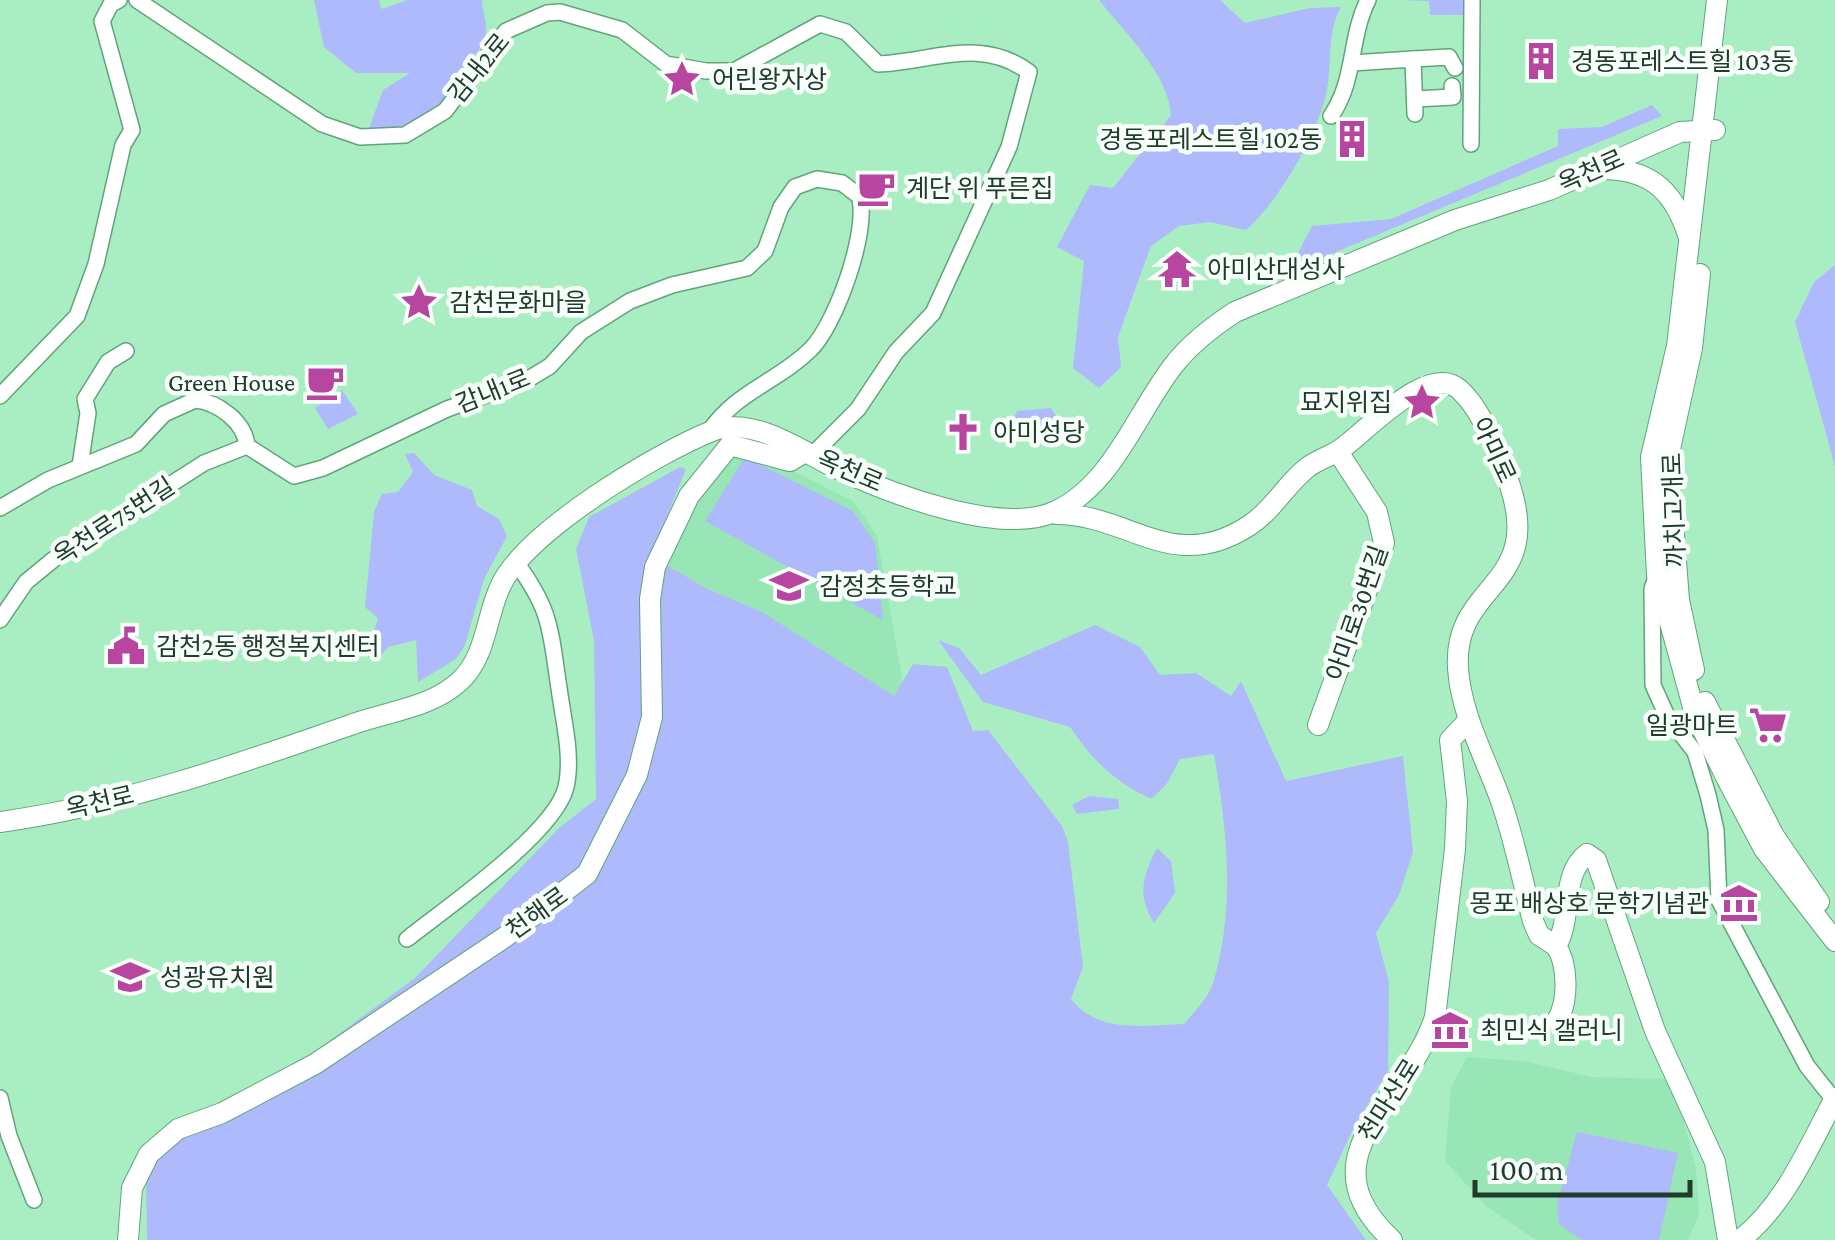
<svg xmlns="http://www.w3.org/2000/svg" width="1835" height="1240" font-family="'Crimson Pro','Noto Sans KR',serif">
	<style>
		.built { fill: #98e5b6 }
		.green { fill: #aebafb }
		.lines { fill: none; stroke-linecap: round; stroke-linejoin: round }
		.street-casing { stroke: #61a47c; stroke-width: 18 }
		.secondary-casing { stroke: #61a47c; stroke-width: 22 }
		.street { stroke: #fff; stroke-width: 15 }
		.secondary { stroke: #fff; stroke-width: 20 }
		.labels { text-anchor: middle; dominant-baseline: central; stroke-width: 9; stroke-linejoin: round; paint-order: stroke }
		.poi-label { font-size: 25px; fill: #203c2c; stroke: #f8fffa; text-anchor: start }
		.street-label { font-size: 25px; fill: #203c2c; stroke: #f8fffa }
	</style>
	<rect width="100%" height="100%" fill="#a9eec3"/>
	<g class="built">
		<path d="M 737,454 L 776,462 L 854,502 L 877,536 L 904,689 L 890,698 L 717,606 L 668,566 L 698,498 Z"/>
		<path d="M 1467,1057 L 1523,1061 L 1592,1077 L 1664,1079 L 1674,1085 L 1696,1168 L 1699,1215 L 1688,1240 L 1536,1240 L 1487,1207 L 1445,1161 L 1451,1087 Z"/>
	</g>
	<g class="green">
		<path d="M 314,0 L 379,0 L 381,9 L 408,0 L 482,0 C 482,10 487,21 486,31 C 486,40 477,52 473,59 C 452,98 415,136 368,131 L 383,90 L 410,73 L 356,73 L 324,47 Z"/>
		<path d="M 1099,0 L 1220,0 L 1245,23 L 1310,8 L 1341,7 C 1327,31 1332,63 1327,90 C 1319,132 1278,203 1246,230 L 1210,222 L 1179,226 L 1151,246 L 1118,337 L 1121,367 L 1099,388 L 1073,368 L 1084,261 L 1057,247 L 1090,185 L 1113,188 L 1171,115 C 1168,73 1125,33 1099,0 Z"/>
		<path d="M 1401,0 L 1467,0 L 1467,15 L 1430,15 L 1429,1 Z"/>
		<path d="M 1652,105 L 1662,116 L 1288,272 L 1312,226 L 1391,219 L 1558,146 L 1558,129 L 1602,127 Z"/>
		<path d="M 1835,265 L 1835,466 L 1795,322 L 1814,282 Z"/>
		<path d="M 342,390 L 358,414 L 328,429 L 315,408 Z"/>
		<path d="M 1051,408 L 1061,423 L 1051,437 L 1029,441 L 1014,419 L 1017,411 Z"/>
		<path d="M 414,453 L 434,475 L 472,490 L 477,506 L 499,519 L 507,536 L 484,579 L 465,645 L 456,659 L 418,682 L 416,640 L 388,647 L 381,655 L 372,638 L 378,618 L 365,607 L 374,512 L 382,494 L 398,492 L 413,472 L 405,454 Z"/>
		<path d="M 745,457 L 853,511 L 875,543 L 883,620 L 705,521 Z"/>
		<path d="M 680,467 L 686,469 L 651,556 L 707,589 L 762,612 L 894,696 L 913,664 L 947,667 L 973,731 L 988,730 L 1062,826 L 1068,842 L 1083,967 L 1071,999 C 1097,1033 1144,1026 1184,1024 C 1193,1013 1207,999 1212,986 C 1236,912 1227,829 1214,754 L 1180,759 L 1166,785 L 1151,799 C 1115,782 1092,760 1070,727 L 983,702 L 938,640 L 959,648 L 981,675 L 1095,625 L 1140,647 L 1160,675 L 1196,673 L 1231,696 L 1241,681 L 1286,781 L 1403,756 L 1413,852 L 1399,895 L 1376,933 L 1389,982 L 1388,1071 L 1354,1127 L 1327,1185 L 1366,1240 L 147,1240 L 146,1179 L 160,1154 L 183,1135 L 227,1116 L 415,978 L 558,829 L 596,799 L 594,641 L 576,549 L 589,517 Z"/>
		<path d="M 1089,796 L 1118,799 L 1119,809 L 1077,814 L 1072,805 Z"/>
		<path d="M 1157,848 L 1171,861 L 1175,893 L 1154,923 C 1137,895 1142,877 1157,848 Z"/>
		<path d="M 1577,1132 L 1678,1153 L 1659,1240 L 1582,1240 L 1559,1224 L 1557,1205 Z"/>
	</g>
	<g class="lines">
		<g class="street-casing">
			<g id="street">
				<path d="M 137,0 L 322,124 L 360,137 L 405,135 L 445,111 L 506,31 L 547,13 L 560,12 L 622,30 L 666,64 L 706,71 L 734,71 L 820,24 L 846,32 L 878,64 C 932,62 980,36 1029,72 L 1009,147 L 933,313 L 896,352 L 858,409 L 812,455"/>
				<path d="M 1413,59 L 1449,57 L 1455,68"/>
				<path d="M 1352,63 L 1413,59 L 1415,114"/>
				<path d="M 1415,99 L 1453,97 L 1452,86"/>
				<path d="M 1331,116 C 1356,80 1349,38 1368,0"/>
				<path d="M 1471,144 L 1472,0"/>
				<path d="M 0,396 L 77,316 L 96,264 L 123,145 L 132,130 L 102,21 L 111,4 L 119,0"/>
				<path d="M 80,466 L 88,413 L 85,399 L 108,362 L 126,351"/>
				<path d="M 0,508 L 48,480 L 136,444 L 164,414 L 195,400 C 218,402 245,422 247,446 L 294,476 L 323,468 L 447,409 L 527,380 L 550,366 L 581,332 L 630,301 L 672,285 L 747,268 L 765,251 L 781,207 L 795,187 L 817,179 L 842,183 L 859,196 C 870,229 836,324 811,349 C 779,381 735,392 709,432"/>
				<path d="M 1656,577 L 1652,589 L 1653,685 L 1667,716 L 1695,752 L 1708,795 L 1716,830 L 1719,900 L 1807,1066 L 1834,1100"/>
				<path d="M 0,620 L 26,582 L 54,559 L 204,463 L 247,446"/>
				<path d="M 407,939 C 446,908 555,833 566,787 C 573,756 563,719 559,688 C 550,629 552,611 515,561"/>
				<path d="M 0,1098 L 9,1136 L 34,1200"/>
			</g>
		</g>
		<g class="secondary-casing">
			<g id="secondary">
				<path d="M 1717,0 L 1677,346 L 1651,457 L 1657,575 L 1695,714 L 1727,779 L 1764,849 L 1835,941"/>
				<path d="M 1605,169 C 1653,170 1675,193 1689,238"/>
				<path d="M 1056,514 C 1130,514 1173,576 1250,525 C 1274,509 1286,484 1308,467 C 1319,459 1331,456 1341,449 C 1367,431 1429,361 1460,390 C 1481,410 1490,437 1501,462 C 1557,590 1452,577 1458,668 C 1461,716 1487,760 1502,804 C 1515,842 1523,883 1533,921 L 1539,935 L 1556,946 C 1573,918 1560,875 1587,854 L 1596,860 L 1655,1031 L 1715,1162 L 1728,1240"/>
				<path d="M 1694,670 L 1679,600 L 1668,458 L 1692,348 L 1700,274"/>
				<path d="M 1705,702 L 1774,836 L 1819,902"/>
				<path d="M 1318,725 L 1384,543 L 1377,512 L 1338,452"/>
				<path d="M 0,822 C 123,805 239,764 356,723 C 391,711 432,707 460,681 C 487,656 486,615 501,585 C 527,531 655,454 712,431 C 754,415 802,452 838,469 C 889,493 1002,537 1056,511 C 1113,484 1136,414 1173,366 C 1190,344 1212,327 1235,312 L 1455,220 L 1549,190 L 1680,132 L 1715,130"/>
				<path d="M 1556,946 C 1568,964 1569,1001 1557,1021"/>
				<path d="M 128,1240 L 132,1188 L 149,1154 L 178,1129 L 222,1113 L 315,1064 L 505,937 L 587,874 L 637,775 L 652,717 L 650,599 L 655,567 L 689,496 L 730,445 L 790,461 L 805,452"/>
				<path d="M 1392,1240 C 1300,1155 1408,1102 1435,1017 L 1455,849 L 1457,801 L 1450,740 L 1469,720"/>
				<path d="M 1740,1240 C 1785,1205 1808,1148 1835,1098"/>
			</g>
		</g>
		<use href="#street" class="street"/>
		<use href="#secondary" class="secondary"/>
	</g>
	<defs>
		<g id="building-bare" transform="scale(3)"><path d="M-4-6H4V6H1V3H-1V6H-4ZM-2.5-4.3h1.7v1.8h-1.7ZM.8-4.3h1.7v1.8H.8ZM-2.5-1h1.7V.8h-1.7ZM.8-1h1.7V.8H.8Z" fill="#b846a1" stroke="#f8fffa" stroke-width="2.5" paint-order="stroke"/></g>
		<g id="sight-bare" transform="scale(3)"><path d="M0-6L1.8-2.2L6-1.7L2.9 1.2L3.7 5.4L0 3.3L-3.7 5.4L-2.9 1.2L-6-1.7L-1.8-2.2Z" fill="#b846a1" stroke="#f8fffa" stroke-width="2.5" paint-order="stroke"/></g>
		<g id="cafe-bare" transform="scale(3)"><path d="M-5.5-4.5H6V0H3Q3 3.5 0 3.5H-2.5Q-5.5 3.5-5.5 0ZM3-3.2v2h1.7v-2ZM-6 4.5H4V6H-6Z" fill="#b846a1" stroke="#f8fffa" stroke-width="2.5" paint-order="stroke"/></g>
		<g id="temple-bare" transform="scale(3)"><path d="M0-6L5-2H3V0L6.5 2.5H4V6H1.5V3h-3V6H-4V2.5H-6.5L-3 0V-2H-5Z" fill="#b846a1" stroke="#f8fffa" stroke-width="2.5" paint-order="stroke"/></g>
		<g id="church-bare" transform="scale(3)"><path d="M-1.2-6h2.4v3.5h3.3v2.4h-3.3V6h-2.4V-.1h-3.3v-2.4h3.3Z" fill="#b846a1" stroke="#f8fffa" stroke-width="2.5" paint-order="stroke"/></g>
		<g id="school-bare" transform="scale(3)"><path d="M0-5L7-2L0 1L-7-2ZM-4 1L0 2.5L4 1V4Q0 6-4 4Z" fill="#b846a1" stroke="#f8fffa" stroke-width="2.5" paint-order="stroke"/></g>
		<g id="civic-bare" transform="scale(3)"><path d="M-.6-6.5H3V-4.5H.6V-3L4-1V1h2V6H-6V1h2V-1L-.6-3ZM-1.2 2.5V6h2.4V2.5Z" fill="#b846a1" stroke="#f8fffa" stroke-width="2.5" paint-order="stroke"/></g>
		<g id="supermarket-bare" transform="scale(3)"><path d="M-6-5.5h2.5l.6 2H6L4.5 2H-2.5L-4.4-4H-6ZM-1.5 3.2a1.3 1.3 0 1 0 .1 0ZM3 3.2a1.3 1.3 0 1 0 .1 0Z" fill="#b846a1" stroke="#f8fffa" stroke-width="2.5" paint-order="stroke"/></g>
		<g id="museum-bare" transform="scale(3)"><path d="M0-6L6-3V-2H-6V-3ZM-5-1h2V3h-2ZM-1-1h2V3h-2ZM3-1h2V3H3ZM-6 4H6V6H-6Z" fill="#b846a1" stroke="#f8fffa" stroke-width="2.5" paint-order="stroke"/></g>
	</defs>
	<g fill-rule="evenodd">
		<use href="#building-bare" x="1541" y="61"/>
		<use href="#sight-bare" x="682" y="79"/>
		<use href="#building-bare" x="1352" y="139"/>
		<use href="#cafe-bare" x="876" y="188"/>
		<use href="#temple-bare" x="1177" y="269"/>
		<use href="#sight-bare" x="419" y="302"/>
		<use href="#cafe-bare" x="325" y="382"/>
		<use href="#sight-bare" x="1422" y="402"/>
		<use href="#church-bare" x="963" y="432"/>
		<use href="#school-bare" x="789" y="586"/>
		<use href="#civic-bare" x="126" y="646"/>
		<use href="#supermarket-bare" x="1768" y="725"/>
		<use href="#museum-bare" x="1739" y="903"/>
		<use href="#school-bare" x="130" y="977"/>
		<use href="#museum-bare" x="1450" y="1030"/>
	</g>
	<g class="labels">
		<g class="poi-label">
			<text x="1571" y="61">경동포레스트힐 103동</text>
			<text x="712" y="79">어린왕자상</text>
			<text x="1322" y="139" text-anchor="end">경동포레스트힐 102동</text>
			<text x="906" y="188">계단 위 푸른집</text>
			<text x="1207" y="269">아미산대성사</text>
			<text x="449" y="302">감천문화마을</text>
			<text x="295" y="382" text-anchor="end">Green House</text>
			<text x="1392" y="402" text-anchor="end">묘지위집</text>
			<text x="993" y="432">아미성당</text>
			<text x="819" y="586">감정초등학교</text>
			<text x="156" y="646">감천2동 행정복지센터</text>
			<text x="1738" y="725" text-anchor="end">일광마트</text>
			<text x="1709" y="903" text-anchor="end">몽포 배상호 문학기념관</text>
			<text x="160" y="977">성광유치원</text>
			<text x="1480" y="1030">최민식 갤러니</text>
		</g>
		<g class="street-label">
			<text transform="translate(479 68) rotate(-51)">감내2로</text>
			<text transform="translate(1591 171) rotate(-24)">옥천로</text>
			<text transform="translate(493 391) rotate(-22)">감내1로</text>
			<text transform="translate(1494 450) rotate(65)">아미로</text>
			<text transform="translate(850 471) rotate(23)">옥천로</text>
			<text transform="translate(1674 510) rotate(-92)">까치고개로</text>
			<text transform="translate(114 521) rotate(-33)">옥천로75번길</text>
			<text transform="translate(1357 613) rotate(-71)">아미로30번길</text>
			<text transform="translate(100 802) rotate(-13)">옥천로</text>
			<text transform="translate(537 913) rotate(-36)">천해로</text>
			<text transform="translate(1389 1100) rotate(-58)">천마산로</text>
		</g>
	</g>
	<path d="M1475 1180v15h215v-15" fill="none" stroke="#203c2c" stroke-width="5"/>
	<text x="1490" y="1180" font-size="30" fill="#203c2c" stroke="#f8fffa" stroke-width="8" paint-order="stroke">100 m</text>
</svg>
